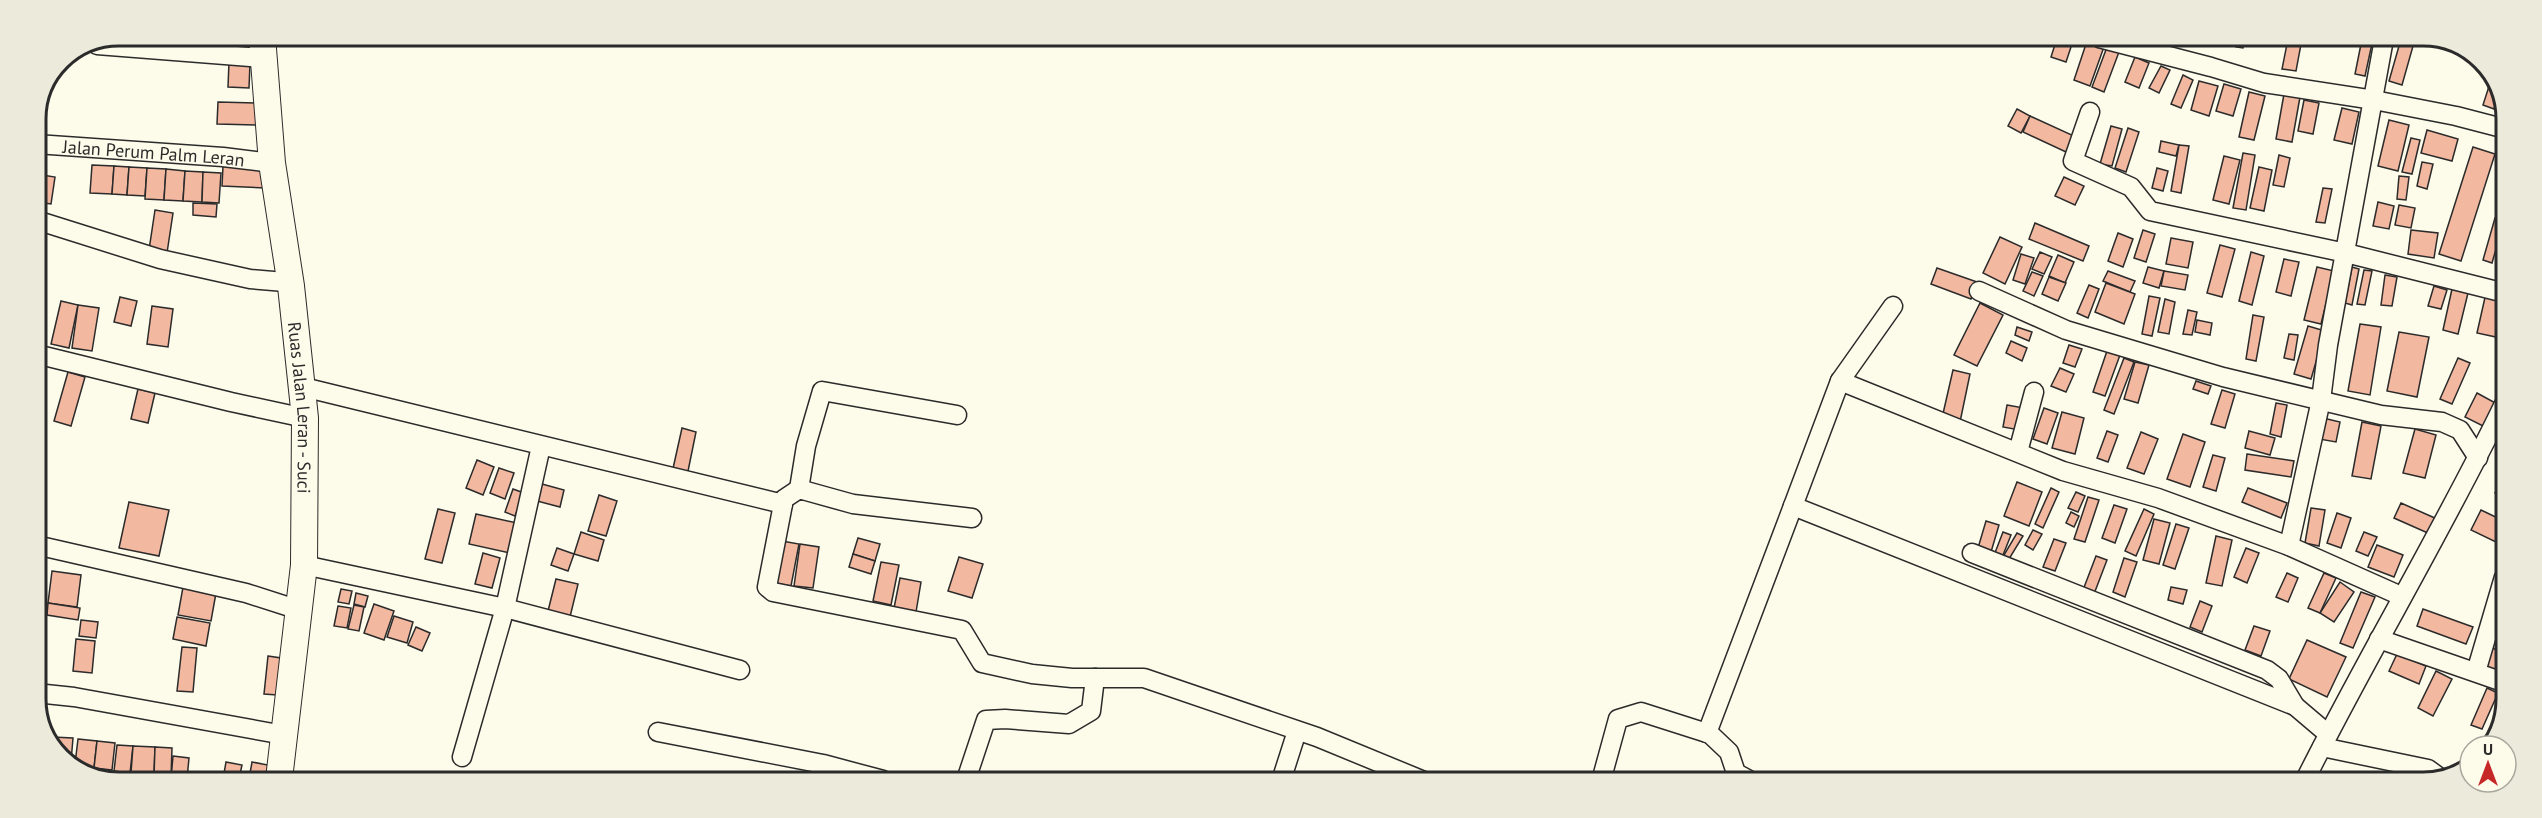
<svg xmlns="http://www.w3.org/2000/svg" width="2542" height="818" font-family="'PT Sans',sans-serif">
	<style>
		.building { fill: #f2b8a0; stroke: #2b2b2b; stroke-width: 1.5 }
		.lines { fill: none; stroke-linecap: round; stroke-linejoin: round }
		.minor-casing { stroke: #2b2b2b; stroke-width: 21 }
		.secondary-casing { stroke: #2b2b2b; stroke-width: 28 }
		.minor { stroke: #fdfbea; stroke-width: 18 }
		.secondary { stroke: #fdfbea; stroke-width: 26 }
		.labels { text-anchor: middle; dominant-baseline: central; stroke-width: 4.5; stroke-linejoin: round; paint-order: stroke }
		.street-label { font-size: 18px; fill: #2b2b2b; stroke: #fdfbea }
		.rim { fill: none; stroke: #2b2b2b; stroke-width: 3 }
	</style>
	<rect width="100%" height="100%" fill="#fdfbea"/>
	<g class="building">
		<path d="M 180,36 L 199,36 L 199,39 Z"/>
		<path d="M 200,36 L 217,36 L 216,40 L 200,39 Z"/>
		<path d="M 2057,38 L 2074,38 L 2066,62 L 2051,57 Z"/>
		<path d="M 2088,38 L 2105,44 L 2090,86 L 2074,80 Z"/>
		<path d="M 2222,39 L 2232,39 L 2231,43 L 2222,41 Z"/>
		<path d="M 2238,39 L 2245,39 L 2243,48 L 2236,47 Z"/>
		<path d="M 2288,39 L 2302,39 L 2296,71 L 2282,69 Z"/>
		<path d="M 2362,39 L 2373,39 L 2365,76 L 2355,74 Z"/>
		<path d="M 2401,39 L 2415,39 L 2402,85 L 2389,81 Z"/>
		<path d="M 2107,47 L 2119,52 L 2104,92 L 2092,87 Z"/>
		<path d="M 2135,57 L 2149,63 L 2139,88 L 2125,82 Z"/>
		<path d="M 229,62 L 250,63 L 249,88 L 228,87 Z"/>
		<path d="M 2161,66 L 2170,70 L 2159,93 L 2149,88 Z"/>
		<path d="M 2183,75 L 2193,80 L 2181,108 L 2171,104 Z"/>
		<path d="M 2492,77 L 2499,94 L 2494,109 L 2483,105 Z"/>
		<path d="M 2199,81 L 2218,86 L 2209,116 L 2191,110 Z"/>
		<path d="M 2224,84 L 2241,89 L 2233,116 L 2216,111 Z"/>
		<path d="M 2249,92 L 2265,96 L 2254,140 L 2239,137 Z"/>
		<path d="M 2284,94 L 2300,97 L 2292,142 L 2276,139 Z"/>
		<path d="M 2304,100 L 2319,103 L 2313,134 L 2298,131 Z"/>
		<path d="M 218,102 L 260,103 L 259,125 L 217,124 Z"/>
		<path d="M 2342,108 L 2359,112 L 2352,144 L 2334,140 Z"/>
		<path d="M 2017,109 L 2030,116 L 2021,133 L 2008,126 Z"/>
		<path d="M 2030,116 L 2074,136 L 2066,152 L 2023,132 Z"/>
		<path d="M 2389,120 L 2409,125 L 2398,171 L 2378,166 Z"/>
		<path d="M 2111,126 L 2122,129 L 2112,166 L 2100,164 Z"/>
		<path d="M 2128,128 L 2139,132 L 2126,172 L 2115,168 Z"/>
		<path d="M 2427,130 L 2458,139 L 2452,161 L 2421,153 Z"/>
		<path d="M 2411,138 L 2420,140 L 2412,174 L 2402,172 Z"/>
		<path d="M 2161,141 L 2179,145 L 2176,156 L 2159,152 Z"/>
		<path d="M 2179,145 L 2189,146 L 2181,193 L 2171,191 Z"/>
		<path d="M 2473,147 L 2495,154 L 2461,261 L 2439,254 Z"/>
		<path d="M 2243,153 L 2255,155 L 2246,210 L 2233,208 Z"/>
		<path d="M 2279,155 L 2290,158 L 2284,187 L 2273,185 Z"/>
		<path d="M 2224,156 L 2240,160 L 2229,204 L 2213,200 Z"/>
		<path d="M 36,158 L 40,159 L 38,173 L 36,172 Z"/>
		<path d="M 2422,162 L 2433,164 L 2427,189 L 2417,186 Z"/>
		<path d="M 92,165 L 114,166 L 112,194 L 90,193 Z"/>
		<path d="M 114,166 L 129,167 L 127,195 L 112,194 Z"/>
		<path d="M 223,166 L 266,167 L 265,188 L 222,186 Z"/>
		<path d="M 129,167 L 147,168 L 145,196 L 127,195 Z"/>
		<path d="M 2259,167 L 2272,170 L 2264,211 L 2250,208 Z"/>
		<path d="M 147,168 L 166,169 L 164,200 L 145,199 Z"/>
		<path d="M 2157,168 L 2168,171 L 2163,191 L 2152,188 Z"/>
		<path d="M 166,169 L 185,171 L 183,201 L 164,200 Z"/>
		<path d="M 185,171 L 203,172 L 202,202 L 183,201 Z"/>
		<path d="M 203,172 L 221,173 L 219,203 L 202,202 Z"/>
		<path d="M 36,174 L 55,177 L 51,204 L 36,202 Z"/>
		<path d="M 2399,176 L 2409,177 L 2406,200 L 2397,199 Z"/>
		<path d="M 2064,177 L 2084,186 L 2075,205 L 2055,196 Z"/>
		<path d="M 2323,188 L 2332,189 L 2325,223 L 2316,222 Z"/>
		<path d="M 2378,202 L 2394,206 L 2389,229 L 2373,226 Z"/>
		<path d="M 193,203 L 217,204 L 216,217 L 193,215 Z"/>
		<path d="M 2399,205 L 2415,208 L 2411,228 L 2395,225 Z"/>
		<path d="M 155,210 L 173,213 L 167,253 L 149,250 Z"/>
		<path d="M 2495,218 L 2504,221 L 2492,263 L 2483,260 Z"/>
		<path d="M 2035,223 L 2089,246 L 2083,261 L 2029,239 Z"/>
		<path d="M 36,227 L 45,229 L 37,267 L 36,267 Z"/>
		<path d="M 2143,230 L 2155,234 L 2146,262 L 2134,258 Z"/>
		<path d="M 2411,230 L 2438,233 L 2434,258 L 2408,254 Z"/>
		<path d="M 2118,233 L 2133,239 L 2123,267 L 2108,261 Z"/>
		<path d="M 2000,237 L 2022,247 L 2005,284 L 1983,273 Z"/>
		<path d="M 2171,238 L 2193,242 L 2188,268 L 2166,264 Z"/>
		<path d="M 2220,245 L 2235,249 L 2222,297 L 2207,293 Z"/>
		<path d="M 2040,252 L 2052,257 L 2044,274 L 2032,269 Z"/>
		<path d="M 2251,252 L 2264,256 L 2252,305 L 2239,301 Z"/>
		<path d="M 2021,254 L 2034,258 L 2025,284 L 2013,280 Z"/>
		<path d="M 2058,255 L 2074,262 L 2065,283 L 2049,276 Z"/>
		<path d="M 2284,259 L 2299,262 L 2291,296 L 2276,292 Z"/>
		<path d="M 2148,267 L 2164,271 L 2159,288 L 2143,283 Z"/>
		<path d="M 2317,267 L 2334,271 L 2321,324 L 2304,320 Z"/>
		<path d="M 2352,267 L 2359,269 L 2352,305 L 2345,303 Z"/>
		<path d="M 1937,268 L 1977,282 L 1971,299 L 1931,284 Z"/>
		<path d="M 2364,270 L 2372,271 L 2365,305 L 2357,304 Z"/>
		<path d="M 2108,271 L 2135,281 L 2130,292 L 2103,281 Z"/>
		<path d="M 2164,271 L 2188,275 L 2185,290 L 2161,286 Z"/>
		<path d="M 2032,272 L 2043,276 L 2034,296 L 2023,291 Z"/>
		<path d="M 2385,275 L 2397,277 L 2392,306 L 2381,305 Z"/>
		<path d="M 2049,277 L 2066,283 L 2058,301 L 2042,294 Z"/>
		<path d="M 2106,283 L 2135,294 L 2124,324 L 2095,312 Z"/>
		<path d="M 2089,285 L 2099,289 L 2088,318 L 2077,313 Z"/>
		<path d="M 2434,286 L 2447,290 L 2441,309 L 2428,306 Z"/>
		<path d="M 2452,289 L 2468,293 L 2458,334 L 2443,330 Z"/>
		<path d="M 2486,293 L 2505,297 L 2496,337 L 2477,333 Z"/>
		<path d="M 2149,296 L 2160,298 L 2152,336 L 2142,334 Z"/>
		<path d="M 120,297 L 137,301 L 131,326 L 114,322 Z"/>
		<path d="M 2165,299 L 2175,302 L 2169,334 L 2158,332 Z"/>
		<path d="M 61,301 L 78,305 L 69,348 L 51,344 Z"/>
		<path d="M 1980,303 L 2003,315 L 1977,366 L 1954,355 Z"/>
		<path d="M 78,305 L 99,308 L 92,351 L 72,348 Z"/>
		<path d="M 152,306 L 173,309 L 168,347 L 147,344 Z"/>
		<path d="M 2188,310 L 2197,312 L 2192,335 L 2183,334 Z"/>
		<path d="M 2253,315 L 2264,317 L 2256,361 L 2246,359 Z"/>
		<path d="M 2197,320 L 2212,323 L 2210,335 L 2195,332 Z"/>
		<path d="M 2360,324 L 2381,327 L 2370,395 L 2348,391 Z"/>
		<path d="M 2308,326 L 2325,331 L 2311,379 L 2294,374 Z"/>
		<path d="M 2017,327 L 2032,332 L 2029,341 L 2015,335 Z"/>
		<path d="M 2399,332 L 2429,337 L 2417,397 L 2387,391 Z"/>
		<path d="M 2289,334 L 2298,335 L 2294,360 L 2284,358 Z"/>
		<path d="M 2011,341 L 2027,348 L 2022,361 L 2006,353 Z"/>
		<path d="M 2069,345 L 2082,349 L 2075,367 L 2063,363 Z"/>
		<path d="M 2107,351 L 2120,355 L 2105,396 L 2093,392 Z"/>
		<path d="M 2124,358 L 2134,362 L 2114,414 L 2104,410 Z"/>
		<path d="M 2458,358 L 2470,363 L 2452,404 L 2440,399 Z"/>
		<path d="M 2135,362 L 2149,365 L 2138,403 L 2124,399 Z"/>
		<path d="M 2060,368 L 2074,374 L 2066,392 L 2051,386 Z"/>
		<path d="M 1953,370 L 1970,374 L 1960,422 L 1942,418 Z"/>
		<path d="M 68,372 L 85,377 L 71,426 L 54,421 Z"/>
		<path d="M 2196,381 L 2211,386 L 2208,394 L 2193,389 Z"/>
		<path d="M 138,389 L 155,393 L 148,423 L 131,419 Z"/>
		<path d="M 2222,390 L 2235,394 L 2225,428 L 2211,424 Z"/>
		<path d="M 2477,393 L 2501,406 L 2489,429 L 2465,417 Z"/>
		<path d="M 2276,403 L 2287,405 L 2281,437 L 2270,434 Z"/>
		<path d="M 2007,405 L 2024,408 L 2019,430 L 2003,427 Z"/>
		<path d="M 2044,408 L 2058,413 L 2047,444 L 2033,439 Z"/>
		<path d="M 2062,412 L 2084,418 L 2075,454 L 2052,448 Z"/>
		<path d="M 2323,418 L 2340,422 L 2336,442 L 2319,439 Z"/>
		<path d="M 2362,422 L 2381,426 L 2371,479 L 2352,476 Z"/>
		<path d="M 682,428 L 696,432 L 687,476 L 672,473 Z"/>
		<path d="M 2415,429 L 2436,435 L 2425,478 L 2403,473 Z"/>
		<path d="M 2107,431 L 2118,435 L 2108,462 L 2097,458 Z"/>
		<path d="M 2249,431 L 2275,438 L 2270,455 L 2245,448 Z"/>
		<path d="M 2141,432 L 2158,439 L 2144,474 L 2127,468 Z"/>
		<path d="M 2183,434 L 2205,442 L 2190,487 L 2167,479 Z"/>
		<path d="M 2247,454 L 2294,461 L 2291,477 L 2245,470 Z"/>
		<path d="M 2213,455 L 2225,458 L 2216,491 L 2203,487 Z"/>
		<path d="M 477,460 L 494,467 L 483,495 L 466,488 Z"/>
		<path d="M 499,468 L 514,473 L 505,499 L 490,493 Z"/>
		<path d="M 2504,475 L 2504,497 L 2495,493 Z"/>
		<path d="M 2017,482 L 2042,492 L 2029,526 L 2004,516 Z"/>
		<path d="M 542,484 L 564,490 L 560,507 L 537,501 Z"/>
		<path d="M 2051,488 L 2059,492 L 2043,528 L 2035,524 Z"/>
		<path d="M 2248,488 L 2287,503 L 2281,518 L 2242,502 Z"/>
		<path d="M 513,489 L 524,493 L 515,516 L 505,512 Z"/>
		<path d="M 2076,492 L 2085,496 L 2078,512 L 2068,508 Z"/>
		<path d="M 599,495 L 617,501 L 606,536 L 588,531 Z"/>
		<path d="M 2088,497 L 2099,500 L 2085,542 L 2074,539 Z"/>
		<path d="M 129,502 L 169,510 L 159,556 L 119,548 Z"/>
		<path d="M 2401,503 L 2437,519 L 2430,534 L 2394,518 Z"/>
		<path d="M 2114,505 L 2127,509 L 2115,543 L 2102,538 Z"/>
		<path d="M 2311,508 L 2325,510 L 2319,546 L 2305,543 Z"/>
		<path d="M 438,509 L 455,513 L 442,563 L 425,559 Z"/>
		<path d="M 2144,509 L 2154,514 L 2136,556 L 2125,551 Z"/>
		<path d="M 2481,510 L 2504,521 L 2504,531 L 2498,543 L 2471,530 Z"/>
		<path d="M 2071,512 L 2079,516 L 2074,527 L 2066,523 Z"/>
		<path d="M 2337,513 L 2351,518 L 2341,548 L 2327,543 Z"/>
		<path d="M 476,514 L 517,523 L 510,553 L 469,544 Z"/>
		<path d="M 2154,519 L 2170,523 L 2159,564 L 2143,560 Z"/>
		<path d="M 1986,521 L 1999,525 L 1991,552 L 1978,548 Z"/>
		<path d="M 2176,524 L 2189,528 L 2175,569 L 2163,565 Z"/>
		<path d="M 2033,530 L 2042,534 L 2033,550 L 2025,545 Z"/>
		<path d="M 581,532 L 604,540 L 598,561 L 574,554 Z"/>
		<path d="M 2003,532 L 2011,535 L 2001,560 L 1993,558 Z"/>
		<path d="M 2364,532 L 2377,537 L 2368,556 L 2356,551 Z"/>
		<path d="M 2017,533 L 2023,536 L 2006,564 L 2001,560 Z"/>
		<path d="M 2216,536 L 2232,540 L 2222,586 L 2206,583 Z"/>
		<path d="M 858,538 L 880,544 L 875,561 L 853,554 Z"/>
		<path d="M 2054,539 L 2066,543 L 2055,571 L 2043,567 Z"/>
		<path d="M 782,541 L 799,544 L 791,586 L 774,583 Z"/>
		<path d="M 800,544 L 819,547 L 813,588 L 794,586 Z"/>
		<path d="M 2377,545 L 2403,555 L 2394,577 L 2368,567 Z"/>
		<path d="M 557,548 L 574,554 L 568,571 L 551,565 Z"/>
		<path d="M 2246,548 L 2259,553 L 2247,583 L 2234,577 Z"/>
		<path d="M 483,553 L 500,558 L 492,588 L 475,584 Z"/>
		<path d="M 853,554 L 875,561 L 871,574 L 849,567 Z"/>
		<path d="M 2096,556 L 2107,560 L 2094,594 L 2083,590 Z"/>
		<path d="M 959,557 L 983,564 L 972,598 L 948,591 Z"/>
		<path d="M 2124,558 L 2137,562 L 2125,597 L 2113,592 Z"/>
		<path d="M 881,562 L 899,565 L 891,605 L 873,601 Z"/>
		<path d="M 52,571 L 81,575 L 77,607 L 48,603 Z"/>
		<path d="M 2287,573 L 2298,578 L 2288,602 L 2276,597 Z"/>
		<path d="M 2324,573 L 2336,578 L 2320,613 L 2308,608 Z"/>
		<path d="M 900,578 L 921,582 L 916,612 L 894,608 Z"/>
		<path d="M 556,579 L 578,584 L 569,621 L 547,615 Z"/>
		<path d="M 2340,582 L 2354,592 L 2334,622 L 2320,613 Z"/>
		<path d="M 183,587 L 216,593 L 211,621 L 178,615 Z"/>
		<path d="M 2171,587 L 2187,590 L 2183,604 L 2168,600 Z"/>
		<path d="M 341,589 L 352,591 L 349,604 L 338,602 Z"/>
		<path d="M 2361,592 L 2375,597 L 2353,648 L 2340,643 Z"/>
		<path d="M 356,593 L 368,596 L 365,607 L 354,604 Z"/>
		<path d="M 2200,601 L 2212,606 L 2202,632 L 2190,627 Z"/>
		<path d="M 48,603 L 80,608 L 78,620 L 47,615 Z"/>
		<path d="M 374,604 L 394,611 L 384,640 L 364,633 Z"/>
		<path d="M 354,605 L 364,607 L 359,631 L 348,629 Z"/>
		<path d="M 338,606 L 351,608 L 347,628 L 334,626 Z"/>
		<path d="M 2423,609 L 2473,627 L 2466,644 L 2417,626 Z"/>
		<path d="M 394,616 L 413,622 L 407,643 L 387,637 Z"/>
		<path d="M 177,617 L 210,623 L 206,646 L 173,639 Z"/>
		<path d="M 81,620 L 98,622 L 96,638 L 79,636 Z"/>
		<path d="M 2254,626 L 2270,631 L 2261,656 L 2245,650 Z"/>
		<path d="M 416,627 L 430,633 L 422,651 L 408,645 Z"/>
		<path d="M 76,639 L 95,641 L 92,673 L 73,671 Z"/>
		<path d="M 2307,640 L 2346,657 L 2327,697 L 2289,679 Z"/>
		<path d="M 182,647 L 197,648 L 193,692 L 177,691 Z"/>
		<path d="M 2492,648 L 2503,652 L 2503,674 L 2485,667 Z"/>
		<path d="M 2397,654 L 2426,666 L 2419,684 L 2389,671 Z"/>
		<path d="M 268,656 L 281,658 L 277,695 L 264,694 Z"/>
		<path d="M 2436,671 L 2452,679 L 2433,716 L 2418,708 Z"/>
		<path d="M 2487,688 L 2498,693 L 2482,729 L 2471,725 Z"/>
		<path d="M 52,737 L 73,738 L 71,762 L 53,750 Z"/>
		<path d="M 78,739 L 97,741 L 94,768 L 75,764 Z"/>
		<path d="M 97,741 L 115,743 L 112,770 L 94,768 Z"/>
		<path d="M 117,745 L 133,746 L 130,773 L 114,771 Z"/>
		<path d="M 133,746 L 155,747 L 154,774 L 131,773 Z"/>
		<path d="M 155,747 L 172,748 L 171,777 L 154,776 Z"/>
		<path d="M 173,756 L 189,758 L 187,779 L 171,779 Z"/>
		<path d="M 226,762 L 242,765 L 239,779 L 223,779 Z"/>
		<path d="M 252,762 L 268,765 L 266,779 L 249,779 Z"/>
	</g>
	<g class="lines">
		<g class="minor-casing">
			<g id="minor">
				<path d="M 2099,38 L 2211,67 L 2264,83 L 2374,100 L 2456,116 L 2506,129"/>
				<path d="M 97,45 L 263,58"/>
				<path d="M 2090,112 L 2073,161 L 2131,187 L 2150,211 L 2346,253 L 2505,293"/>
				<path id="s1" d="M 36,144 L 223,157 L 272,163"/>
				<path d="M 36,220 L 160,259 L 250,279 L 285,282 L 291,286"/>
				<path d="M 1979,291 L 2066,330 L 2223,377 L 2381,415 L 2442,422 L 2460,430 L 2478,458"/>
				<path d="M 1893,306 L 1840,381 L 1793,506 L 2295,706 L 2328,734"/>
				<path d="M 36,354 L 231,402 L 305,418"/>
				<path d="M 1840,381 L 2063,471 L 2158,498 L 2289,546 L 2401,596"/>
				<path d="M 303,387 L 783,504"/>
				<path d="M 2018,452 L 2034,392"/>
				<path d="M 799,489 L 806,446 L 822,391 L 957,415"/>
				<path d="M 972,518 L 853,504 L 799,489 L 784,499 L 767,587 L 773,592 L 962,630 L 982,663 L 1032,674 L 1072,678 L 1144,678 L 1317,737 L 1424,781"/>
				<path d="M 36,545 L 246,593 L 299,610"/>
				<path d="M 2289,546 L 2321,400 L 2328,345 L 2384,39"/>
				<path d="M 1972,553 L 2267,670 L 2279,679 L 2295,706"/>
				<path d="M 304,565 L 505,608 L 740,670"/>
				<path d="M 2379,639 L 2503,682"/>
				<path d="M 2476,672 L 2504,577"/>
				<path d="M 36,693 L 74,697 L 284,735"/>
				<path d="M 658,732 L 823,764 L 883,780"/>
				<path d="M 1707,733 L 1793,506"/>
				<path d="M 2322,747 L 2428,769 L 2439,777"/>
				<path d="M 462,757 L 505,608 L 541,446"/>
				<path d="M 966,780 L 986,720 L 1005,719 L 1069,724 L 1091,711 L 1095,678"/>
				<path d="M 1281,781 L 1297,731"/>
				<path d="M 1601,781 L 1618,719 L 1641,712 L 1710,734 L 1729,752 L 1736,773 L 1751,781"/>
				<path d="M 2304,782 C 2368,654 2442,532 2504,404"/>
			</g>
		</g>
		<g class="secondary-casing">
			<g id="secondary">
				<path id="s2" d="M 262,36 L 272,163 L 291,286 L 305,418 L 304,565 L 279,779"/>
			</g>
		</g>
		<use href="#minor" class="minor"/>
		<use href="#secondary" class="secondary"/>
	</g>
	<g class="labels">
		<g class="street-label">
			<text stroke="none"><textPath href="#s1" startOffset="118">Jalan Perum Palm Leran</textPath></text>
			<text stroke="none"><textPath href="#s2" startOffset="374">Ruas Jalan Leran - Suci</textPath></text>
		</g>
	</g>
	<path d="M0 0H2542V818H0ZM119 46H2423A73 73 0 0 1 2496 119V699A73 73 0 0 1 2423 772H119A73 73 0 0 1 46 699V119A73 73 0 0 1 119 46Z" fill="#eceadb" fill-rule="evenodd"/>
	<path class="rim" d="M119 46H2423A73 73 0 0 1 2496 119V699A73 73 0 0 1 2423 772H119A73 73 0 0 1 46 699V119A73 73 0 0 1 119 46Z"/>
	<g transform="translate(2488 764)"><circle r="28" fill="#fdfbea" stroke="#a9a89e" stroke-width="1.5"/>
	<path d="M0-4.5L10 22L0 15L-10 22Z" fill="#c62828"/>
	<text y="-9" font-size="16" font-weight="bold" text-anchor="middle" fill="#2b2b2b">U</text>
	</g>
</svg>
